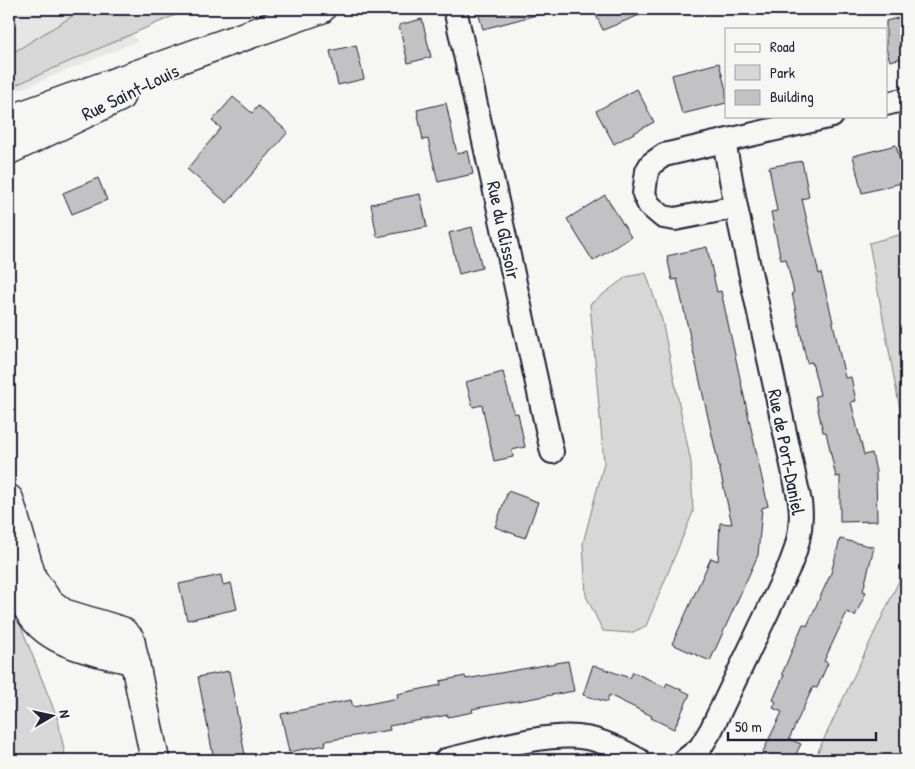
<svg xmlns="http://www.w3.org/2000/svg" width="915" height="769" font-family="'Patrick Hand',sans-serif">
	<style>
		.built { fill: #e6e6e4 }
		.green { fill: #d7d7d7; stroke: #7c7c89 }
		.building { fill: #c2c2c4; stroke: #22223b }
		.lines { fill: none; stroke-linecap: round; stroke-linejoin: round }
		.street-casing { stroke: #22223b; stroke-width: 26 }
		.secondary-casing { stroke: #22223b; stroke-width: 31 }
		.street { stroke: #f6f6f2; stroke-width: 22 }
		.secondary { stroke: #f6f6f2; stroke-width: 28 }
		.labels { text-anchor: middle; dominant-baseline: central; stroke-width: 4; stroke-linejoin: round; paint-order: stroke }
		.street-label { font-size: 19px; fill: #22223b; stroke: #f6f6f2 }
	</style>
	<rect width="100%" height="100%" fill="#f6f6f2"/>
	<filter id="ink" filterUnits="userSpaceOnUse"><feTurbulence type="fractalNoise" baseFrequency=".02" numOctaves="2"/><feDisplacementMap in="SourceGraphic" scale="10" xChannelSelector="R" yChannelSelector="G"/><feConvolveMatrix kernelMatrix="1 2 1 2 8 2 1 2 1" color-interpolation-filters="sRGB"/></filter>
	<g filter="url(#ink)">
		<path class="built" d="M 9,9 L 105,9 L 138,41 L 9,94 Z"/>
		<g class="green">
			<path d="M 84,9 L 189,9 L 9,88 L 9,55 Z"/>
			<path d="M 906,233 L 906,442 L 869,243 Z"/>
			<path d="M 646,273 L 662,320 L 691,462 L 693,512 L 646,626 L 631,633 L 603,631 L 586,596 L 583,543 L 604,463 L 590,304 L 626,277 Z"/>
			<path d="M 906,566 L 906,760 L 814,760 Z"/>
			<path d="M 9,596 L 58,720 L 66,760 L 9,760 Z"/>
		</g>
		<g class="building">
			<path d="M 477,9 L 539,9 L 540,14 L 483,29 Z"/>
			<path d="M 593,9 L 654,9 L 603,30 Z"/>
			<path d="M 906,16 L 906,57 L 890,61 L 886,48 L 886,21 Z"/>
			<path d="M 422,19 L 431,57 L 408,63 L 399,25 Z"/>
			<path d="M 356,45 L 364,79 L 338,85 L 330,51 Z"/>
			<path d="M 719,63 L 726,90 L 726,103 L 682,114 L 672,75 Z"/>
			<path d="M 637,89 L 654,122 L 614,144 L 596,111 Z"/>
			<path d="M 233,97 L 252,113 L 258,106 L 288,132 L 227,203 L 187,169 L 221,128 L 212,121 Z"/>
			<path d="M 446,103 L 457,154 L 468,151 L 473,174 L 438,182 L 428,139 L 423,140 L 417,110 Z"/>
			<path d="M 896,145 L 905,182 L 862,193 L 853,156 Z"/>
			<path d="M 802,161 L 809,197 L 802,199 L 819,274 L 821,273 L 830,309 L 845,378 L 851,377 L 856,401 L 851,402 L 864,455 L 872,453 L 876,472 L 877,521 L 840,522 L 840,476 L 836,477 L 826,432 L 823,432 L 815,396 L 820,395 L 812,362 L 807,363 L 792,293 L 794,292 L 786,259 L 781,260 L 771,212 L 777,211 L 769,167 Z"/>
			<path d="M 98,178 L 107,200 L 72,214 L 63,193 Z"/>
			<path d="M 420,194 L 427,227 L 377,237 L 371,204 Z"/>
			<path d="M 605,195 L 631,237 L 593,261 L 567,219 Z"/>
			<path d="M 472,227 L 482,268 L 459,274 L 449,233 Z"/>
			<path d="M 707,247 L 717,292 L 721,291 L 768,506 L 762,508 L 758,555 L 710,661 L 672,644 L 711,558 L 718,561 L 720,523 L 732,524 L 677,279 L 672,280 L 667,256 Z"/>
			<path d="M 503,372 L 514,414 L 518,413 L 525,447 L 512,450 L 513,457 L 494,461 L 482,405 L 473,407 L 466,382 Z"/>
			<path d="M 508,491 L 538,502 L 525,538 L 495,527 Z"/>
			<path d="M 840,539 L 874,547 L 863,591 L 866,592 L 855,616 L 847,612 L 824,661 L 828,663 L 817,688 L 813,687 L 789,739 L 801,744 L 793,760 L 759,760 L 782,712 L 773,708 L 776,702 L 773,700 L 784,675 L 782,674 L 803,624 L 807,626 L 831,573 Z"/>
			<path d="M 221,575 L 223,585 L 231,583 L 237,609 L 187,620 L 179,584 Z"/>
			<path d="M 568,661 L 574,691 L 472,709 L 473,712 L 448,717 L 448,715 L 389,726 L 390,730 L 325,741 L 326,745 L 289,752 L 281,714 L 351,700 L 353,707 L 398,698 L 397,694 L 441,685 L 440,681 L 465,676 L 466,679 Z"/>
			<path d="M 593,665 L 630,678 L 633,672 L 665,687 L 667,683 L 690,694 L 674,729 L 651,718 L 652,716 L 609,695 L 607,702 L 583,695 Z"/>
			<path d="M 229,671 L 245,755 L 214,760 L 198,677 Z"/>
		</g>
		<g class="lines">
			<g class="street-casing">
				<g id="street">
					<path d="M 455,9 L 552,452"/>
					<path d="M 886,104 L 906,99"/>
					<path d="M 724,141 L 664,155 L 651,164 L 647,171 L 644,194 L 649,205 L 663,217 L 675,219 L 736,207"/>
					<path d="M 446,760 C 486,751 547,731 586,738 C 605,741 622,751 639,760"/>
					<path d="M 685,760 L 700,748 L 711,730 L 790,565 C 799,544 803,525 800,502 L 736,207 L 724,141 L 832,116"/>
				</g>
			</g>
			<g class="secondary-casing">
				<g id="secondary">
					<path d="M 9,121 L 28,113 L 321,9"/>
					<path d="M 9,150 L 120,97"/>
					<path d="M 9,499 L 32,578 L 48,601 L 63,613 L 122,631 L 130,639 L 155,760"/>
					<path d="M 15,570 C 19,582 21,595 27,607 C 46,646 98,651 135,661"/>
				</g>
			</g>
			<use href="#street" class="street"/>
			<use href="#secondary" class="secondary"/>
		</g>
	</g>
	<g class="labels">
		<g class="street-label">
			<text transform="translate(130 92) rotate(-26)">Rue Saint-Louis</text>
			<text transform="translate(504 230) rotate(78)">Rue du Glissoir</text>
			<text transform="translate(787 452) rotate(79)">Rue de Port-Daniel</text>
		</g>
	</g>
	<rect width="915" height="769" fill="none" stroke="#f6f6f2" stroke-width="30"/>
	<rect x="15" y="15" width="885" height="739" fill="none" stroke="#22223b" stroke-width="2" filter="url(#ink)"/>
	<rect x="725" y="28" width="162" height="90" fill="#f6f6f2" stroke="#a1a1a9"/>
	<rect x="735" y="44" width="25" height="8" fill="#f6f6f2" stroke="#a1a1a9"/>
	<text x="770" y="52" font-size="15" fill="#22223b">Road</text>
	<rect x="735" y="65" width="25" height="15" fill="#d7d7d7" stroke="#a1a1a9"/>
	<text x="770" y="78" font-size="15" fill="#22223b">Park</text>
	<rect x="735" y="90" width="25" height="15" fill="#c2c2c4" stroke="#a1a1a9"/>
	<text x="770" y="102" font-size="15" fill="#22223b">Building</text>
	<g transform="translate(52 716) rotate(81)" stroke="#f6f6f2" stroke-width="4" paint-order="stroke">
	<path d="M0-4L9 19L0 12L-9 19Z" fill="#22223b"/>
	<text y="-8" font-size="14" font-weight="bold" text-anchor="middle" fill="#22223b">N</text>
	</g>
	<path d="M728 732v8h148v-8" fill="none" stroke="#22223b" stroke-width="2.5"/>
	<text x="735" y="732" font-size="15" fill="#22223b" stroke="#f6f6f2" stroke-width="4" paint-order="stroke">50 m</text>
</svg>
